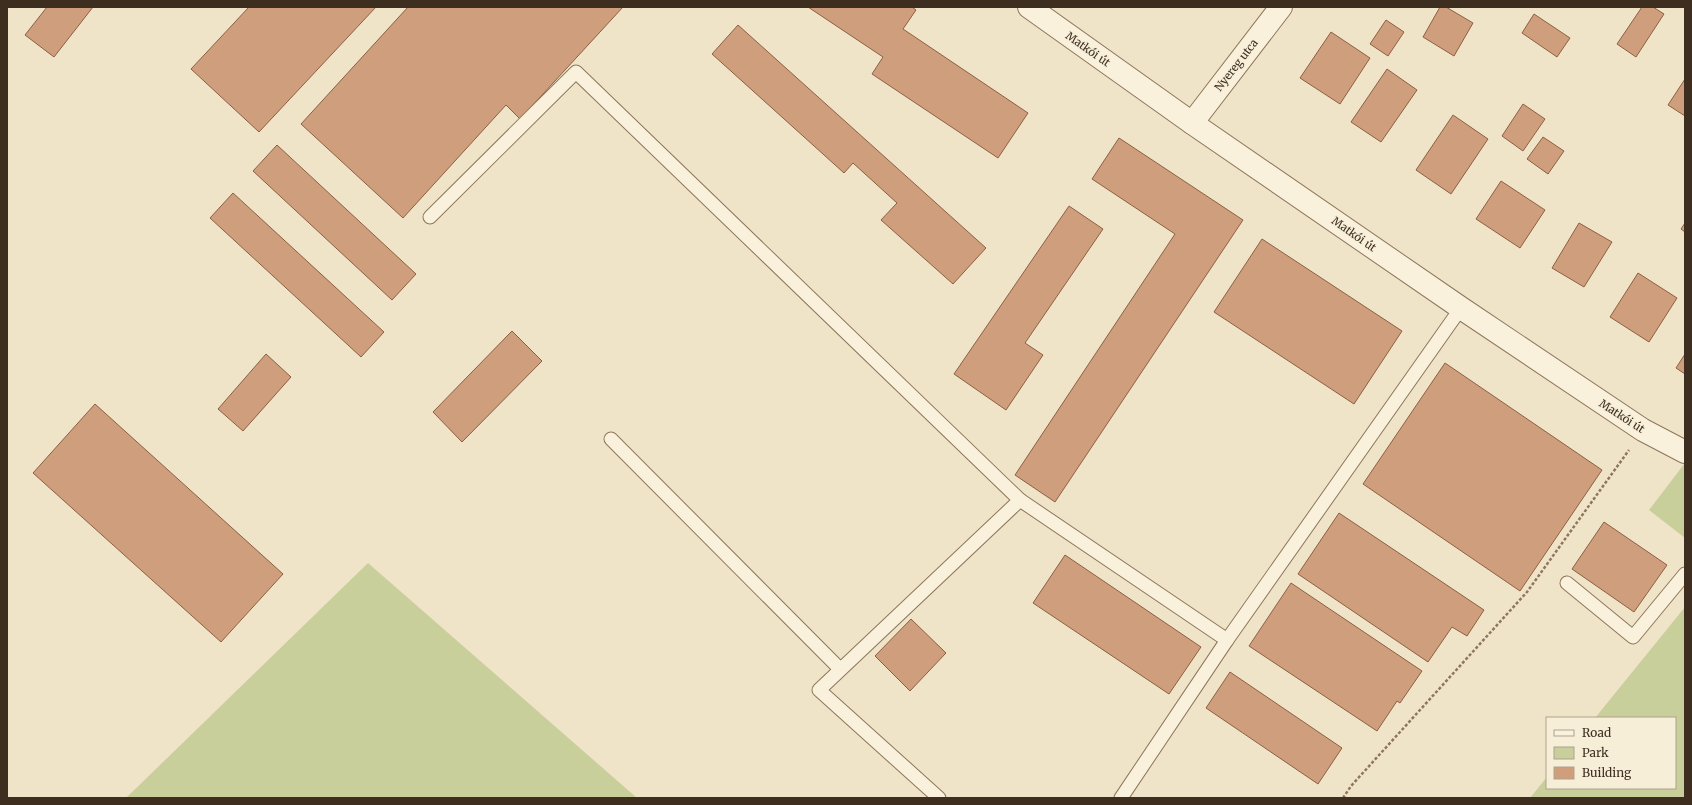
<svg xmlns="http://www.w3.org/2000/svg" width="1692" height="805" font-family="Merriweather,serif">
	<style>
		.green { fill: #c9cf9b }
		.building { fill: #cf9f7d; stroke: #8d5f41 }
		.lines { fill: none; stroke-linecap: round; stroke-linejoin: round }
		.service-casing { stroke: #8d765c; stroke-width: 15 }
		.minor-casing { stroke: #8d765c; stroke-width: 24 }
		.path { stroke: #8d765c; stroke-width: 2.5; stroke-dasharray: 3 2; stroke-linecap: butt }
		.service { stroke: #faf1dc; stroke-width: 13 }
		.minor { stroke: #faf1dc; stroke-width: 22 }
		.labels { text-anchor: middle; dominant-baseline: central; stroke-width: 3; stroke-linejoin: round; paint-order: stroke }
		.street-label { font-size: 11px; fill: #3d2e20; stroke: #f7eed8 }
	</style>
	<rect width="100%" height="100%" fill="#f0e4c8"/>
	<g class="green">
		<path d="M 1685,463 L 1685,538 L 1649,510 Z"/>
		<path d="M 368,563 L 637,798 L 126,798 Z"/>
		<path d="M 1685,607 L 1685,798 L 1530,798 L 1547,777 L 1547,788 L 1675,788 L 1675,718 L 1595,718 Z"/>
	</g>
	<g class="building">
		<path d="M 47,7 L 93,7 L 54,57 L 25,35 Z"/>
		<path d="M 249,7 L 376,7 L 259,132 L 191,69 Z"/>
		<path d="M 408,7 L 623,7 L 520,119 L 506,105 L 403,218 L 301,124 Z"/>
		<path d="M 808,7 L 912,7 L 916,10 L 903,29 L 1028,113 L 998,158 L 872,74 L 883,57 Z"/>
		<path d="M 1440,7 L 1446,7 L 1473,23 L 1454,56 L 1423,37 Z"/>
		<path d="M 1642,7 L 1653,7 L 1664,14 L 1636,57 L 1617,44 Z"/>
		<path d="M 1534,14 L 1570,38 L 1557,57 L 1522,33 Z"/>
		<path d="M 1386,20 L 1404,32 L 1388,56 L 1370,44 Z"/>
		<path d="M 738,25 L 986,248 L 953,284 L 881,220 L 897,203 L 853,163 L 844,173 L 712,54 Z"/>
		<path d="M 1331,32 L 1370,58 L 1340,104 L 1300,78 Z"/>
		<path d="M 1387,69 L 1417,90 L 1381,142 L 1351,122 Z"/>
		<path d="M 1685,79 L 1685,116 L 1668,105 Z"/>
		<path d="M 1523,104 L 1545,119 L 1523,151 L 1502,136 Z"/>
		<path d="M 1453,115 L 1488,139 L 1451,194 L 1416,170 Z"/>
		<path d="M 1543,137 L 1564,151 L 1548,174 L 1527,159 Z"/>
		<path d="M 1119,138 L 1243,220 L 1055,502 L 1015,475 L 1175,234 L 1092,179 Z"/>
		<path d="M 277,145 L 416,274 L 392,300 L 253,171 Z"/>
		<path d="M 1501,181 L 1545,210 L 1520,248 L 1476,219 Z"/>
		<path d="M 233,193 L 384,332 L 361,357 L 210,218 Z"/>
		<path d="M 1069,206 L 1103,229 L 1025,343 L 1043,355 L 1006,410 L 954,374 Z"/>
		<path d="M 1579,223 L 1612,242 L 1584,287 L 1552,268 Z"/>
		<path d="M 1685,223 L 1685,232 L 1681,229 Z"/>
		<path d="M 1262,239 L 1402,331 L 1354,404 L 1214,312 Z"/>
		<path d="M 1638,273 L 1677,298 L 1649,342 L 1610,317 Z"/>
		<path d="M 512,331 L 542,361 L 462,442 L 433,412 Z"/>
		<path d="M 266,354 L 291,377 L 243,431 L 218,409 Z"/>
		<path d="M 1685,354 L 1685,374 L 1676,368 Z"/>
		<path d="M 1445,363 L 1602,470 L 1520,591 L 1363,484 Z"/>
		<path d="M 95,404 L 283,574 L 221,642 L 33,473 Z"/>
		<path d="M 1339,513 L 1484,610 L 1467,636 L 1452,627 L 1428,662 L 1298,574 Z"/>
		<path d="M 1604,522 L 1667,565 L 1634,612 L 1572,569 Z"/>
		<path d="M 1065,555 L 1201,647 L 1169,694 L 1033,603 Z"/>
		<path d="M 1291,583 L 1422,671 L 1400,703 L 1397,701 L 1377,731 L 1249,646 Z"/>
		<path d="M 911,619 L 946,653 L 910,691 L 875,656 Z"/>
		<path d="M 1230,672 L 1342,748 L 1318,784 L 1206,708 Z"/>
	</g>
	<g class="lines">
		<g class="service-casing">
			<g id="service">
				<path d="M 430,217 L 576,72 L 1020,500 L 1227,640"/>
				<path d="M 611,439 L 840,669"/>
				<path d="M 1567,583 L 1633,637 L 1685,574"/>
				<path d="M 939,798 L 819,690 L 1020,500"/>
				<path d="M 1121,798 L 1227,640 L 1461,308"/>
			</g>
		</g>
		<g class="minor-casing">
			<g id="minor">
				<path d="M 1029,7 L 1192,123 L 1461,308 L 1643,430 L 1685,452"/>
				<path d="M 1192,123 L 1281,7"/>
			</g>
		</g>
		<path class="path" d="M 1343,798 L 1351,786 L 1527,592 L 1629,450"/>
		<use href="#service" class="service"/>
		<use href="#minor" class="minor"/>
	</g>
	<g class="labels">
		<g class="street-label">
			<text transform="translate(1088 49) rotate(35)">Matkói út</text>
			<text transform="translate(1236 65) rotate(-52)">Nyereg utca</text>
			<text transform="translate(1354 234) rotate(35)">Matkói út</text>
			<text transform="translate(1622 416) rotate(33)">Matkói út</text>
		</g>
	</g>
	<rect width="1692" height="805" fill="none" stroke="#3d2e20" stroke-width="16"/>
	<rect x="1546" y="717" width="130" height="72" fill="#f7eed8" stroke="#ada18e"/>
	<rect x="1554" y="730" width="20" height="6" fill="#faf1dc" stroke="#ada18e"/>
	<text x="1582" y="737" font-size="12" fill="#3d2e20">Road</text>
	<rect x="1554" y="747" width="20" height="12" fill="#c9cf9b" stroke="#ada18e"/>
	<text x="1582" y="757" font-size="12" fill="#3d2e20">Park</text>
	<rect x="1554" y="767" width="20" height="12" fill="#cf9f7d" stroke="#ada18e"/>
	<text x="1582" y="777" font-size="12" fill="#3d2e20">Building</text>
</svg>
